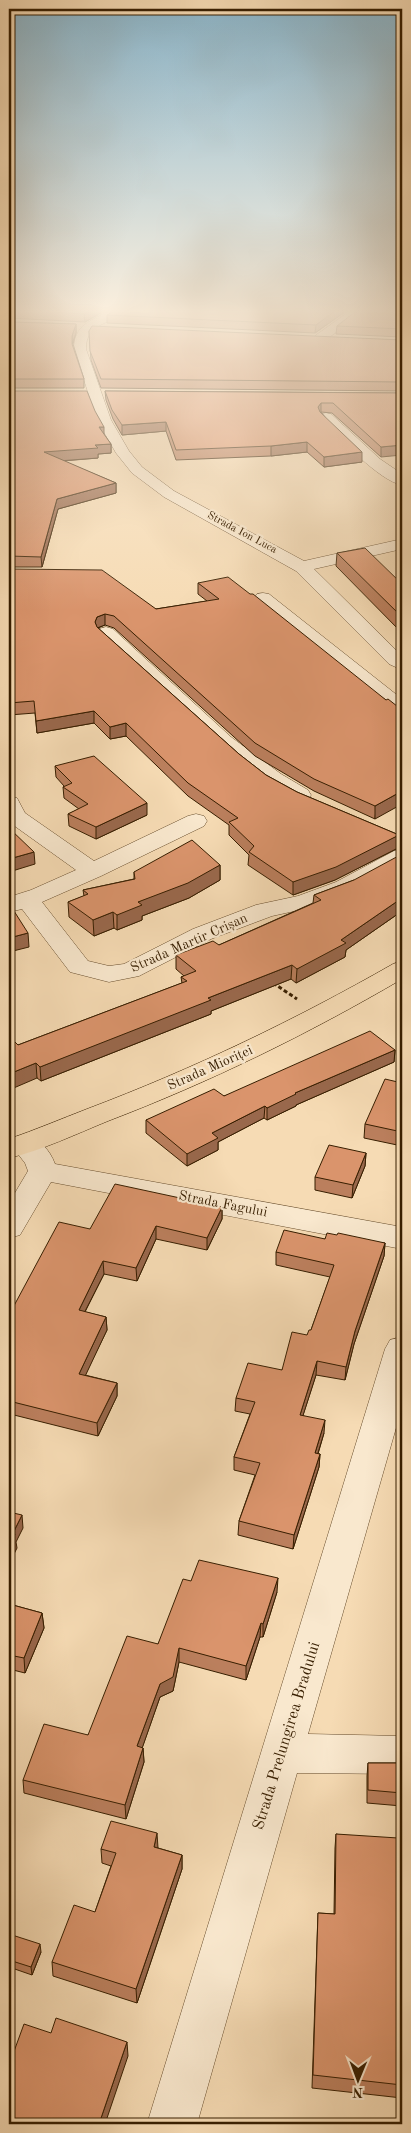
<svg xmlns="http://www.w3.org/2000/svg" width="411" height="2133" font-family="'Old Standard TT',serif">
	<style>
		.lines { fill: none; stroke-linecap: round; stroke-linejoin: round }
		.minor-casing { stroke: #674d2d; stroke-width: 1 }
		.major-casing { stroke: #371e00; stroke-width: 1 }
		.path { stroke: #371e00; stroke-width: 3; stroke-dasharray: 4 2.5; stroke-linecap: butt }
		.minor { fill: #f9e8ce; fill-rule: evenodd }
		.major { fill: #f6dbb4; fill-rule: evenodd }
		.wall { fill: #bb7f5d; stroke: #371e00 }
		.shaded-wall { fill: #99684c; stroke: #371e00 }
		.building { fill: #da946c; stroke: #371e00 }
		.labels { text-anchor: middle; dominant-baseline: central; stroke-width: 4.5; stroke-linejoin: round; paint-order: stroke }
		.far-street-label { font-size: 11px; fill: #371e00; stroke: #f9e8ce }
		.street-label { font-size: 14px; fill: #371e00; stroke: #f9e8ce }
		.near-street-label { font-size: 16px; fill: #371e00; stroke: #f9e8ce }
	</style>
	<rect width="100%" height="100%" fill="#f6dbb4"/>
	<filter id="stains"><feTurbulence type="fractalNoise" baseFrequency=".004" numOctaves="4"/><feColorMatrix values="0 0 0 0 .2 0 0 0 0 .09 0 0 0 0 .02 0 0 0 .5 -.17"/></filter>
	<radialGradient id="worn" r=".72"><stop offset=".6" stop-color="#630" stop-opacity="0"/><stop offset="1" stop-color="#630" stop-opacity=".3"/></radialGradient>
	<g class="lines">
		<g class="minor-casing">
			<g id="minor">
				<path d="M 109,311 L 125,311 C 109,326 86,322 86,349 L 111,420 L 129,451 L 142,467 L 174,491 L 304,561 L 402,539 L 402,549 L 314,569 L 402,656 L 402,670 L 389,664 L 296,571 L 164,497 L 132,473 L 116,453 L 97,420 L 74,349 C 74,325 91,321 109,311 Z"/>
				<path d="M 350,311 L 364,311 L 323,342 L 315,342 L 313,339 L 315,336 Z"/>
				<path d="M 326,413 L 331,414 L 380,459 L 402,474 L 402,485 C 379,481 339,437 321,420 L 319,417 L 321,414 Z"/>
				<path d="M 263,593 L 269,594 L 402,699 L 402,715 L 395,713 L 257,602 L 254,598 L 257,594 Z"/>
				<path d="M 106,627 L 113,629 L 231,737 L 281,774 L 308,790 L 311,795 L 308,800 L 300,802 L 292,800 L 241,765 L 192,724 L 99,637 L 97,633 L 99,629 Z"/>
				<path d="M 9,796 L 17,798 L 25,813 L 94,861 L 188,816 L 196,814 L 204,816 L 207,821 L 204,826 L 101,876 L 42,902 L 88,961 L 109,966 L 124,964 L 193,929 L 256,905 L 298,896 L 336,882 L 394,851 L 402,849 L 402,865 L 352,892 L 313,907 L 272,916 L 211,939 L 139,976 L 109,982 L 70,972 L 22,909 L 9,912 L 9,897 L 31,890 L 76,870 L 9,822 Z"/>
				<path d="M 25,1135 C 39,1138 50,1150 55,1164 L 402,1227 L 402,1249 L 51,1182 L 20,1235 L 9,1238 L 9,1203 L 28,1171 L 25,1163 L 10,1144 L 15,1137 Z"/>
				<path d="M 402,1337 L 402,1407 L 308,1734 L 402,1736 L 402,1774 L 297,1773 L 197,2124 L 147,2124 L 385,1349 L 390,1340 Z"/>
			</g>
		</g>
		<g class="major-casing">
			<path id="major" d="M 402,961 L 402,979 C 308,1034 210,1082 108,1121 C 76,1134 43,1150 9,1158 L 9,1139 C 35,1130 61,1119 87,1109 C 193,1069 295,1020 393,964 Z"/>
		</g>
		<path class="path" d="M 273,983 L 297,999"/>
		<use href="#minor" class="minor"/>
		<use href="#major" class="major"/>
	</g>
	<g class="wall">
		<path d="M 9,311 L 104,311 L 85,322 L 9,318 Z"/>
		<path d="M 346,311 L 315,333 L 107,323 L 107,315 Z"/>
		<path d="M 402,311 L 402,337 L 336,334 L 337,326 Z"/>
		<path d="M 9,322 L 76,324 L 76,333 L 73,344 L 84,379 L 84,388 L 9,388 L 9,389 Z"/>
		<path d="M 89,331 L 402,340 L 402,391 L 101,388 L 91,360 Z"/>
		<path d="M 9,391 L 104,435 L 111,444 L 111,453 L 98,454 L 98,458 L 63,461 L 116,483 L 116,493 L 58,509 L 42,567 L 9,567 L 9,459 L 11,454 L 9,454 Z"/>
		<path d="M 105,391 L 402,393 L 381,457 L 332,413 L 321,412 L 362,462 L 324,467 L 307,452 L 271,456 L 176,460 L 166,431 L 122,435 L 113,419 L 106,400 Z"/>
		<path d="M 337,553 L 402,584 L 402,633 L 336,566 Z"/>
		<path d="M 9,569 L 156,609 L 207,601 L 198,594 L 198,583 L 386,700 L 375,819 L 314,791 L 255,756 L 114,628 L 105,625 L 98,628 L 239,754 L 266,775 L 297,792 L 399,835 L 398,848 L 335,880 L 293,895 L 248,865 L 249,855 L 229,835 L 229,825 L 188,796 L 126,736 L 110,739 L 94,723 L 37,733 L 35,713 L 9,715 Z"/>
		<path d="M 55,766 L 147,815 L 96,839 L 69,826 L 68,814 L 79,809 L 64,798 L 63,787 L 64,786 L 56,777 Z"/>
		<path d="M 220,865 L 220,880 L 189,898 L 142,916 L 142,920 L 117,930 L 114,928 L 94,936 L 69,917 L 68,902 L 84,896 L 83,890 L 134,879 L 134,872 Z"/>
		<path d="M 354,880 L 395,916 L 346,950 L 345,957 L 296,983 L 291,979 L 211,1011 L 211,1014 L 41,1081 L 37,1078 L 18,1045 L 182,983 L 181,977 L 184,976 L 176,969 L 176,955 L 219,945 L 313,903 L 314,895 Z"/>
		<path d="M 395,1050 L 394,1062 L 296,1105 L 296,1106 L 267,1120 L 264,1118 L 218,1142 L 218,1150 L 187,1166 L 146,1133 L 146,1120 L 224,1096 Z"/>
		<path d="M 402,1083 L 402,1146 L 364,1138 L 365,1124 Z"/>
		<path d="M 366,1153 L 365,1166 L 352,1198 L 315,1190 L 315,1177 Z"/>
		<path d="M 222,1207 L 222,1219 L 207,1250 L 156,1239 L 137,1281 L 104,1274 L 85,1312 L 106,1317 L 107,1330 L 85,1375 L 117,1383 L 117,1396 L 98,1436 L 14,1415 L 9,1426 L 9,1315 L 90,1229 Z"/>
		<path d="M 325,1239 L 385,1243 L 384,1256 L 354,1344 L 345,1380 L 316,1375 L 303,1415 L 324,1433 L 318,1454 L 320,1454 L 319,1467 L 293,1549 L 238,1535 L 239,1521 L 255,1475 L 234,1470 L 234,1457 L 250,1414 L 235,1411 L 236,1398 L 282,1370 L 311,1330 L 330,1277 L 276,1265 L 276,1252 Z"/>
		<path d="M 191,1581 L 277,1592 L 263,1637 L 260,1637 L 246,1680 L 179,1662 L 173,1691 L 160,1697 L 142,1748 L 143,1748 L 144,1762 L 126,1819 L 24,1793 L 23,1780 L 88,1735 L 158,1644 Z"/>
		<path d="M 9,1604 L 42,1613 L 44,1628 L 25,1673 L 9,1669 Z"/>
		<path d="M 368,1763 L 402,1763 L 402,1806 L 367,1803 L 367,1776 Z"/>
		<path d="M 336,1834 L 398,1848 L 402,1849 L 402,2098 L 312,2088 L 318,1913 L 334,1914 L 335,1848 Z"/>
		<path d="M 158,1848 L 182,1855 L 182,1869 L 137,2003 L 53,1976 L 52,1962 L 95,1912 L 111,1866 L 102,1863 L 101,1849 Z"/>
		<path d="M 9,1934 L 41,1952 L 32,1975 L 9,1967 Z"/>
	</g>
	<g class="shaded-wall">
		<path d="M 89,311 L 104,311 L 85,322 L 84,314 Z"/>
		<path d="M 335,311 L 346,311 L 315,333 L 316,325 Z"/>
		<path d="M 76,324 L 76,333 L 72,344 L 72,336 Z"/>
		<path d="M 321,403 L 321,412 L 317,416 L 318,407 Z"/>
		<path d="M 166,422 L 166,431 L 122,435 L 122,425 Z"/>
		<path d="M 99,427 L 104,427 L 104,436 Z"/>
		<path d="M 307,442 L 307,452 L 271,456 L 271,446 Z"/>
		<path d="M 111,444 L 111,453 L 98,454 L 98,458 L 45,462 L 44,452 L 95,445 Z"/>
		<path d="M 402,445 L 402,455 L 381,457 L 381,447 Z"/>
		<path d="M 362,452 L 362,462 L 324,467 L 324,457 Z"/>
		<path d="M 116,483 L 116,493 L 58,509 L 42,567 L 41,557 L 57,499 Z"/>
		<path d="M 105,614 L 105,625 L 97,628 L 95,622 L 97,617 Z"/>
		<path d="M 94,711 L 94,723 L 37,733 L 36,721 Z"/>
		<path d="M 126,723 L 126,736 L 110,739 L 110,727 Z"/>
		<path d="M 402,791 L 402,804 L 375,819 L 375,806 Z"/>
		<path d="M 147,803 L 147,815 L 96,839 L 96,827 Z"/>
		<path d="M 399,835 L 398,848 L 335,880 L 293,895 L 293,882 Z"/>
		<path d="M 34,852 L 35,864 L 9,872 L 9,859 Z"/>
		<path d="M 220,865 L 220,880 L 189,898 L 142,916 L 142,920 L 117,930 L 117,915 L 138,902 Z"/>
		<path d="M 402,898 L 402,911 L 346,950 L 345,957 L 296,983 L 297,969 L 341,940 Z"/>
		<path d="M 113,912 L 114,928 L 94,936 L 93,920 Z"/>
		<path d="M 28,933 L 29,947 L 9,952 L 9,938 Z"/>
		<path d="M 292,965 L 291,979 L 211,1011 L 211,1014 L 41,1081 L 40,1067 L 208,998 Z"/>
		<path d="M 395,1050 L 394,1062 L 296,1105 L 296,1106 L 267,1120 L 267,1108 L 295,1093 Z"/>
		<path d="M 36,1063 L 37,1078 L 9,1090 L 9,1074 Z"/>
		<path d="M 265,1106 L 264,1118 L 218,1142 L 218,1150 L 187,1166 L 187,1154 L 212,1133 Z"/>
		<path d="M 366,1153 L 365,1166 L 352,1198 L 353,1185 Z"/>
		<path d="M 222,1207 L 222,1219 L 207,1250 L 207,1238 Z"/>
		<path d="M 156,1226 L 156,1239 L 137,1281 L 136,1268 Z"/>
		<path d="M 385,1243 L 384,1256 L 354,1344 L 345,1380 L 346,1367 L 355,1331 Z"/>
		<path d="M 103,1261 L 104,1274 L 79,1323 L 79,1310 Z"/>
		<path d="M 106,1317 L 107,1330 L 80,1387 L 79,1374 Z"/>
		<path d="M 317,1361 L 316,1375 L 299,1428 L 300,1415 Z"/>
		<path d="M 117,1383 L 117,1396 L 98,1436 L 97,1423 Z"/>
		<path d="M 13,1402 L 14,1415 L 9,1426 L 9,1410 Z"/>
		<path d="M 325,1420 L 324,1433 L 314,1466 L 315,1453 Z"/>
		<path d="M 320,1454 L 319,1467 L 293,1549 L 294,1535 Z"/>
		<path d="M 22,1515 L 23,1528 L 16,1542 L 17,1548 L 9,1564 L 9,1548 L 13,1533 Z"/>
		<path d="M 278,1578 L 277,1592 L 263,1637 L 263,1624 Z"/>
		<path d="M 42,1613 L 44,1628 L 25,1673 L 24,1658 Z"/>
		<path d="M 261,1623 L 260,1637 L 246,1680 L 246,1666 Z"/>
		<path d="M 179,1648 L 179,1662 L 173,1691 L 160,1697 L 138,1760 L 137,1746 L 160,1684 Z"/>
		<path d="M 143,1748 L 144,1762 L 126,1819 L 125,1805 Z"/>
		<path d="M 157,1833 L 158,1848 L 154,1847 Z"/>
		<path d="M 182,1855 L 182,1869 L 137,2003 L 136,1989 Z"/>
		<path d="M 40,1944 L 41,1952 L 32,1975 L 31,1967 Z"/>
		<path d="M 127,2042 L 128,2056 L 105,2124 L 99,2124 Z"/>
	</g>
	<g class="building">
		<path d="M 37,311 L 89,311 L 84,314 Z"/>
		<path d="M 114,311 L 335,311 L 316,325 L 107,315 Z"/>
		<path d="M 356,311 L 402,311 L 402,329 L 337,326 Z"/>
		<path d="M 9,322 L 76,324 L 72,336 L 72,344 L 84,379 L 9,379 Z"/>
		<path d="M 92,326 L 402,340 L 402,382 L 101,379 L 90,351 L 89,331 Z"/>
		<path d="M 9,391 L 87,391 L 95,411 L 104,427 L 99,427 L 111,444 L 95,445 L 98,448 L 44,452 L 116,483 L 57,499 L 41,557 L 9,556 L 9,504 L 10,500 L 9,500 L 9,459 L 14,444 L 9,444 Z"/>
		<path d="M 105,391 L 402,393 L 402,445 L 381,447 L 333,403 L 321,403 L 318,407 L 320,412 L 362,452 L 324,457 L 307,442 L 271,446 L 176,450 L 166,422 L 122,425 L 112,410 Z"/>
		<path d="M 365,548 L 402,584 L 402,617 L 337,553 Z"/>
		<path d="M 9,569 L 102,570 L 156,609 L 219,599 L 198,583 L 228,577 L 250,594 L 253,594 L 386,700 L 388,699 L 402,710 L 402,791 L 375,806 L 314,779 L 255,743 L 114,616 L 105,614 L 97,617 L 95,622 L 97,627 L 239,754 L 266,775 L 297,792 L 399,835 L 336,867 L 293,882 L 249,852 L 254,846 L 229,822 L 238,818 L 188,783 L 126,723 L 110,727 L 94,711 L 36,721 L 34,701 L 9,703 Z"/>
		<path d="M 94,756 L 147,803 L 96,827 L 68,814 L 88,804 L 63,787 L 72,783 L 55,766 Z"/>
		<path d="M 9,828 L 34,852 L 9,859 Z"/>
		<path d="M 192,840 L 220,865 L 188,883 L 138,902 L 142,905 L 117,915 L 113,912 L 93,920 L 68,902 L 88,894 L 83,890 L 135,879 L 134,872 Z"/>
		<path d="M 402,854 L 402,898 L 341,940 L 346,943 L 297,969 L 292,965 L 208,998 L 211,1000 L 40,1067 L 36,1063 L 9,1074 L 9,1042 L 13,1040 L 18,1045 L 187,981 L 181,977 L 196,971 L 176,955 L 213,941 L 219,945 L 321,900 L 314,895 L 354,880 Z"/>
		<path d="M 14,911 L 28,933 L 9,938 L 9,912 Z"/>
		<path d="M 370,1031 L 395,1050 L 295,1093 L 296,1094 L 267,1108 L 265,1106 L 212,1133 L 218,1138 L 187,1154 L 146,1120 L 214,1089 L 224,1096 Z"/>
		<path d="M 385,1079 L 402,1083 L 402,1132 L 365,1124 Z"/>
		<path d="M 329,1145 L 366,1153 L 353,1185 L 315,1177 Z"/>
		<path d="M 115,1184 L 222,1207 L 207,1238 L 156,1226 L 136,1268 L 103,1261 L 79,1310 L 106,1317 L 79,1374 L 117,1383 L 97,1423 L 13,1402 L 9,1410 L 9,1315 L 59,1222 L 90,1229 Z"/>
		<path d="M 284,1230 L 325,1239 L 327,1233 L 337,1235 L 338,1233 L 385,1243 L 355,1331 L 346,1367 L 317,1361 L 300,1415 L 325,1420 L 315,1453 L 320,1454 L 294,1535 L 239,1521 L 260,1463 L 234,1457 L 255,1402 L 236,1398 L 248,1363 L 282,1370 L 292,1332 L 307,1335 L 309,1330 L 311,1330 L 334,1265 L 276,1252 Z"/>
		<path d="M 9,1512 L 22,1515 L 13,1533 L 15,1534 L 9,1548 Z"/>
		<path d="M 199,1560 L 278,1578 L 263,1624 L 261,1623 L 246,1666 L 179,1648 L 173,1677 L 160,1684 L 137,1746 L 143,1748 L 125,1805 L 23,1780 L 44,1724 L 88,1735 L 127,1636 L 158,1644 L 183,1579 L 191,1581 Z"/>
		<path d="M 9,1604 L 42,1613 L 24,1658 L 9,1655 Z"/>
		<path d="M 368,1763 L 402,1763 L 402,1793 L 368,1790 Z"/>
		<path d="M 111,1821 L 157,1833 L 154,1847 L 182,1855 L 136,1989 L 52,1962 L 74,1905 L 95,1912 L 116,1853 L 101,1849 Z"/>
		<path d="M 336,1834 L 398,1838 L 398,1848 L 402,1849 L 402,2085 L 313,2075 L 318,1913 L 335,1914 Z"/>
		<path d="M 9,1934 L 40,1944 L 31,1967 L 9,1960 Z"/>
		<path d="M 56,2018 L 127,2042 L 99,2124 L 9,2124 L 9,2101 L 11,2094 L 9,2093 L 9,2065 L 24,2024 L 51,2033 Z"/>
	</g>
	<linearGradient id="sky" x2="0" y2="1"><stop stop-color="#8ab7ce"/><stop offset="0.51" stop-color="#fbefdd"/><stop offset="1" stop-color="#fbefdd" stop-opacity="0"/></linearGradient>
	<rect width="411" height="610" fill="url(#sky)"/>
	<g class="labels">
		<g class="far-street-label">
			<text transform="translate(242 533) rotate(28)">Strada Ion Luca</text>
		</g>
		<g class="street-label">
			<text transform="translate(189 943) rotate(-24)">Strada Martir Crișan</text>
			<text transform="translate(210 1068) rotate(-24)">Strada Mioriței</text>
			<text transform="translate(223 1204) rotate(11)">Strada Fagului</text>
		</g>
		<g class="near-street-label">
			<text transform="translate(287 1736) rotate(-73)">Strada Prelungirea Bradului</text>
		</g>
	</g>
	<rect width="411" height="2133" fill="none" stroke="#f6dbb4" stroke-width="30"/>
	<rect x="10" y="10" width="391" height="2113" fill="none" stroke="#371e00" stroke-width="2.5"/>
	<rect x="15" y="15" width="381" height="2103" fill="none" stroke="#371e00"/>
	<g transform="translate(358 2080) rotate(181)" stroke="#f9e8ce" stroke-width="4" paint-order="stroke">
	<path d="M0-4L9 19L0 12L-9 19Z" fill="#371e00"/>
	<text y="-8" font-size="14" font-weight="bold" text-anchor="middle" fill="#371e00">N</text>
	</g>
	<rect width="100%" height="100%" filter="url(#stains)"/>
	<rect width="100%" height="100%" fill="url(#worn)"/>
</svg>
